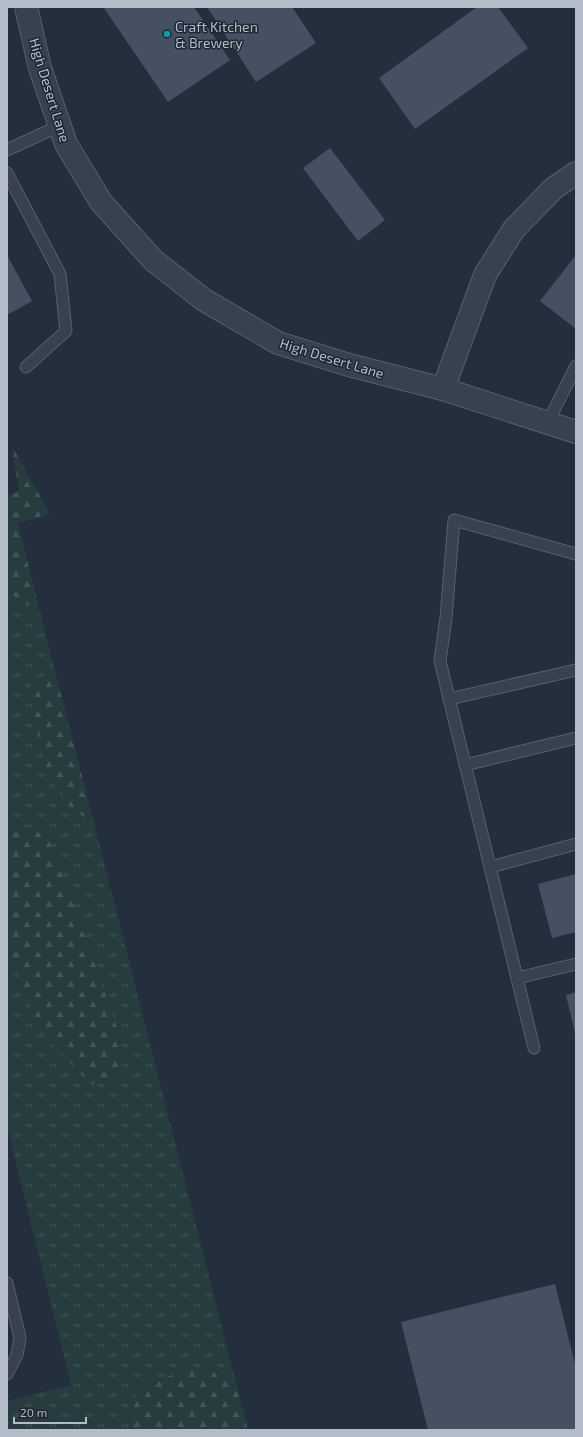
<svg xmlns="http://www.w3.org/2000/svg" width="583" height="1437" font-family="'Exo 2',sans-serif">
	<style>
		.grass { fill: url(#grass-tufts) }
		.forest { fill: url(#forest-firs) }
		.building { fill: #455162 }
		.lines { fill: none; stroke-linecap: round; stroke-linejoin: round }
		.lane-casing { stroke: #565f6c; stroke-width: 13 }
		.street-casing { stroke: #565f6c; stroke-width: 24 }
		.lane { stroke: #38414e; stroke-width: 11 }
		.street { stroke: #38414e; stroke-width: 22 }
		.culture-dot { fill: #0f9aa8; stroke: #1d2633; stroke-width: 1.5 }
		.labels { text-anchor: middle; dominant-baseline: central; stroke-width: 3; stroke-linejoin: round; paint-order: stroke }
		.poi-label { font-size: 14px; fill: #b4bcc9; stroke: #1d2633; text-anchor: start }
		.street-label { font-size: 14px; fill: #b4bcc9; stroke: #1d2633 }
	</style>
	<defs>
		<pattern id="grass-tufts" width="24" height="20" patternUnits="userSpaceOnUse"><rect width="24" height="20" fill="#263c3f"/><path d="M3 7l-1-3M5 7V3M7 7l1-3M15 17l-1-3M17 17v-4M19 17l1-3" fill="none" stroke="#435659"/></pattern>
		<pattern id="forest-firs" width="22" height="20" patternUnits="userSpaceOnUse"><rect width="22" height="20" fill="#263c3f"/><path d="M5 1l3.5 6h-7zM16 11l3.5 6h-7z" fill="#435659"/></pattern>
	</defs>
	<rect width="100%" height="100%" fill="#242f3e"/>
	<path class="grass" d="M 7,592 L 40,612 L 55,671 L 28,685 L 70,808 L 94,823 L 234,1375 L 188,1369 L 137,1388 L 130,1430 L 7,1430 L 7,1401 L 71,1385 L 7,1126 Z"/>
	<g class="forest">
		<path d="M 12,446 L 50,514 L 18,523 L 40,612 L 7,592 L 7,496 L 19,491 Z"/>
		<path d="M 55,671 L 94,823 L 70,808 L 46,771 L 28,685 Z"/>
		<path d="M 7,820 L 46,833 L 82,926 L 120,1036 L 122,1074 L 91,1085 L 36,1026 L 7,938 Z"/>
		<path d="M 188,1369 L 234,1375 L 248,1430 L 130,1430 L 137,1388 Z"/>
	</g>
	<g class="building">
		<path d="M 105,7 L 194,7 L 230,60 L 168,102 L 104,8 Z"/>
		<path d="M 207,7 L 292,7 L 316,43 L 256,82 Z"/>
		<path d="M 477,7 L 498,7 L 528,48 L 415,129 L 379,78 Z"/>
		<path d="M 330,148 L 385,220 L 358,241 L 303,168 Z"/>
		<path d="M 7,255 L 32,301 L 7,315 Z"/>
		<path d="M 576,255 L 576,329 L 540,301 Z"/>
		<path d="M 576,874 L 576,932 L 552,938 L 538,884 Z"/>
		<path d="M 576,992 L 576,1032 L 575,1033 L 566,995 Z"/>
		<path d="M 555,1284 L 576,1368 L 576,1430 L 428,1430 L 401,1322 Z"/>
	</g>
	<g class="lines">
		<g class="lane-casing">
			<g id="lane">
				<path d="M 7,150 L 59,126"/>
				<path d="M 7,173 L 60,274 L 66,331 L 26,367"/>
				<path d="M 548,422 L 576,366"/>
				<path d="M 449,699 L 576,670"/>
				<path d="M 465,765 L 576,738"/>
				<path d="M 490,867 L 576,844"/>
				<path d="M 517,978 L 576,964"/>
				<path d="M 534,1048 L 440,661 L 446,618 L 454,520 L 576,554"/>
				<path d="M 7,1283 L 20,1338 L 17,1355 L 7,1374"/>
			</g>
		</g>
		<g class="street-casing">
			<g id="street">
				<path d="M 26,7 L 40,68 L 66,144 L 101,202 L 153,260 L 204,300 L 278,343 L 349,365 L 443,389 L 576,432"/>
				<path d="M 443,389 L 485,275 L 514,229 L 554,188 L 576,173"/>
			</g>
		</g>
		<use href="#lane" class="lane"/>
		<use href="#street" class="street"/>
	</g>
	<circle class="culture-dot" cx="167" cy="34" r="4"/>
	<g class="labels">
		<g class="poi-label">
			<text x="175" y="26">Craft Kitchen<tspan x="175" dy="16">&amp; Brewery</tspan></text>
		</g>
		<g class="street-label">
			<text transform="translate(50 90) rotate(73)">High Desert Lane</text>
			<text transform="translate(332 358) rotate(17)">High Desert Lane</text>
		</g>
	</g>
	<rect width="583" height="1437" fill="none" stroke="#b4bcc9" stroke-width="16"/>
	<path d="M14 1417v6h72v-6" fill="none" stroke="#b4bcc9" stroke-width="2"/>
	<text x="20" y="1417" font-size="12" fill="#b4bcc9" stroke="#1d2633" stroke-width="3" paint-order="stroke">20 m</text>
</svg>
